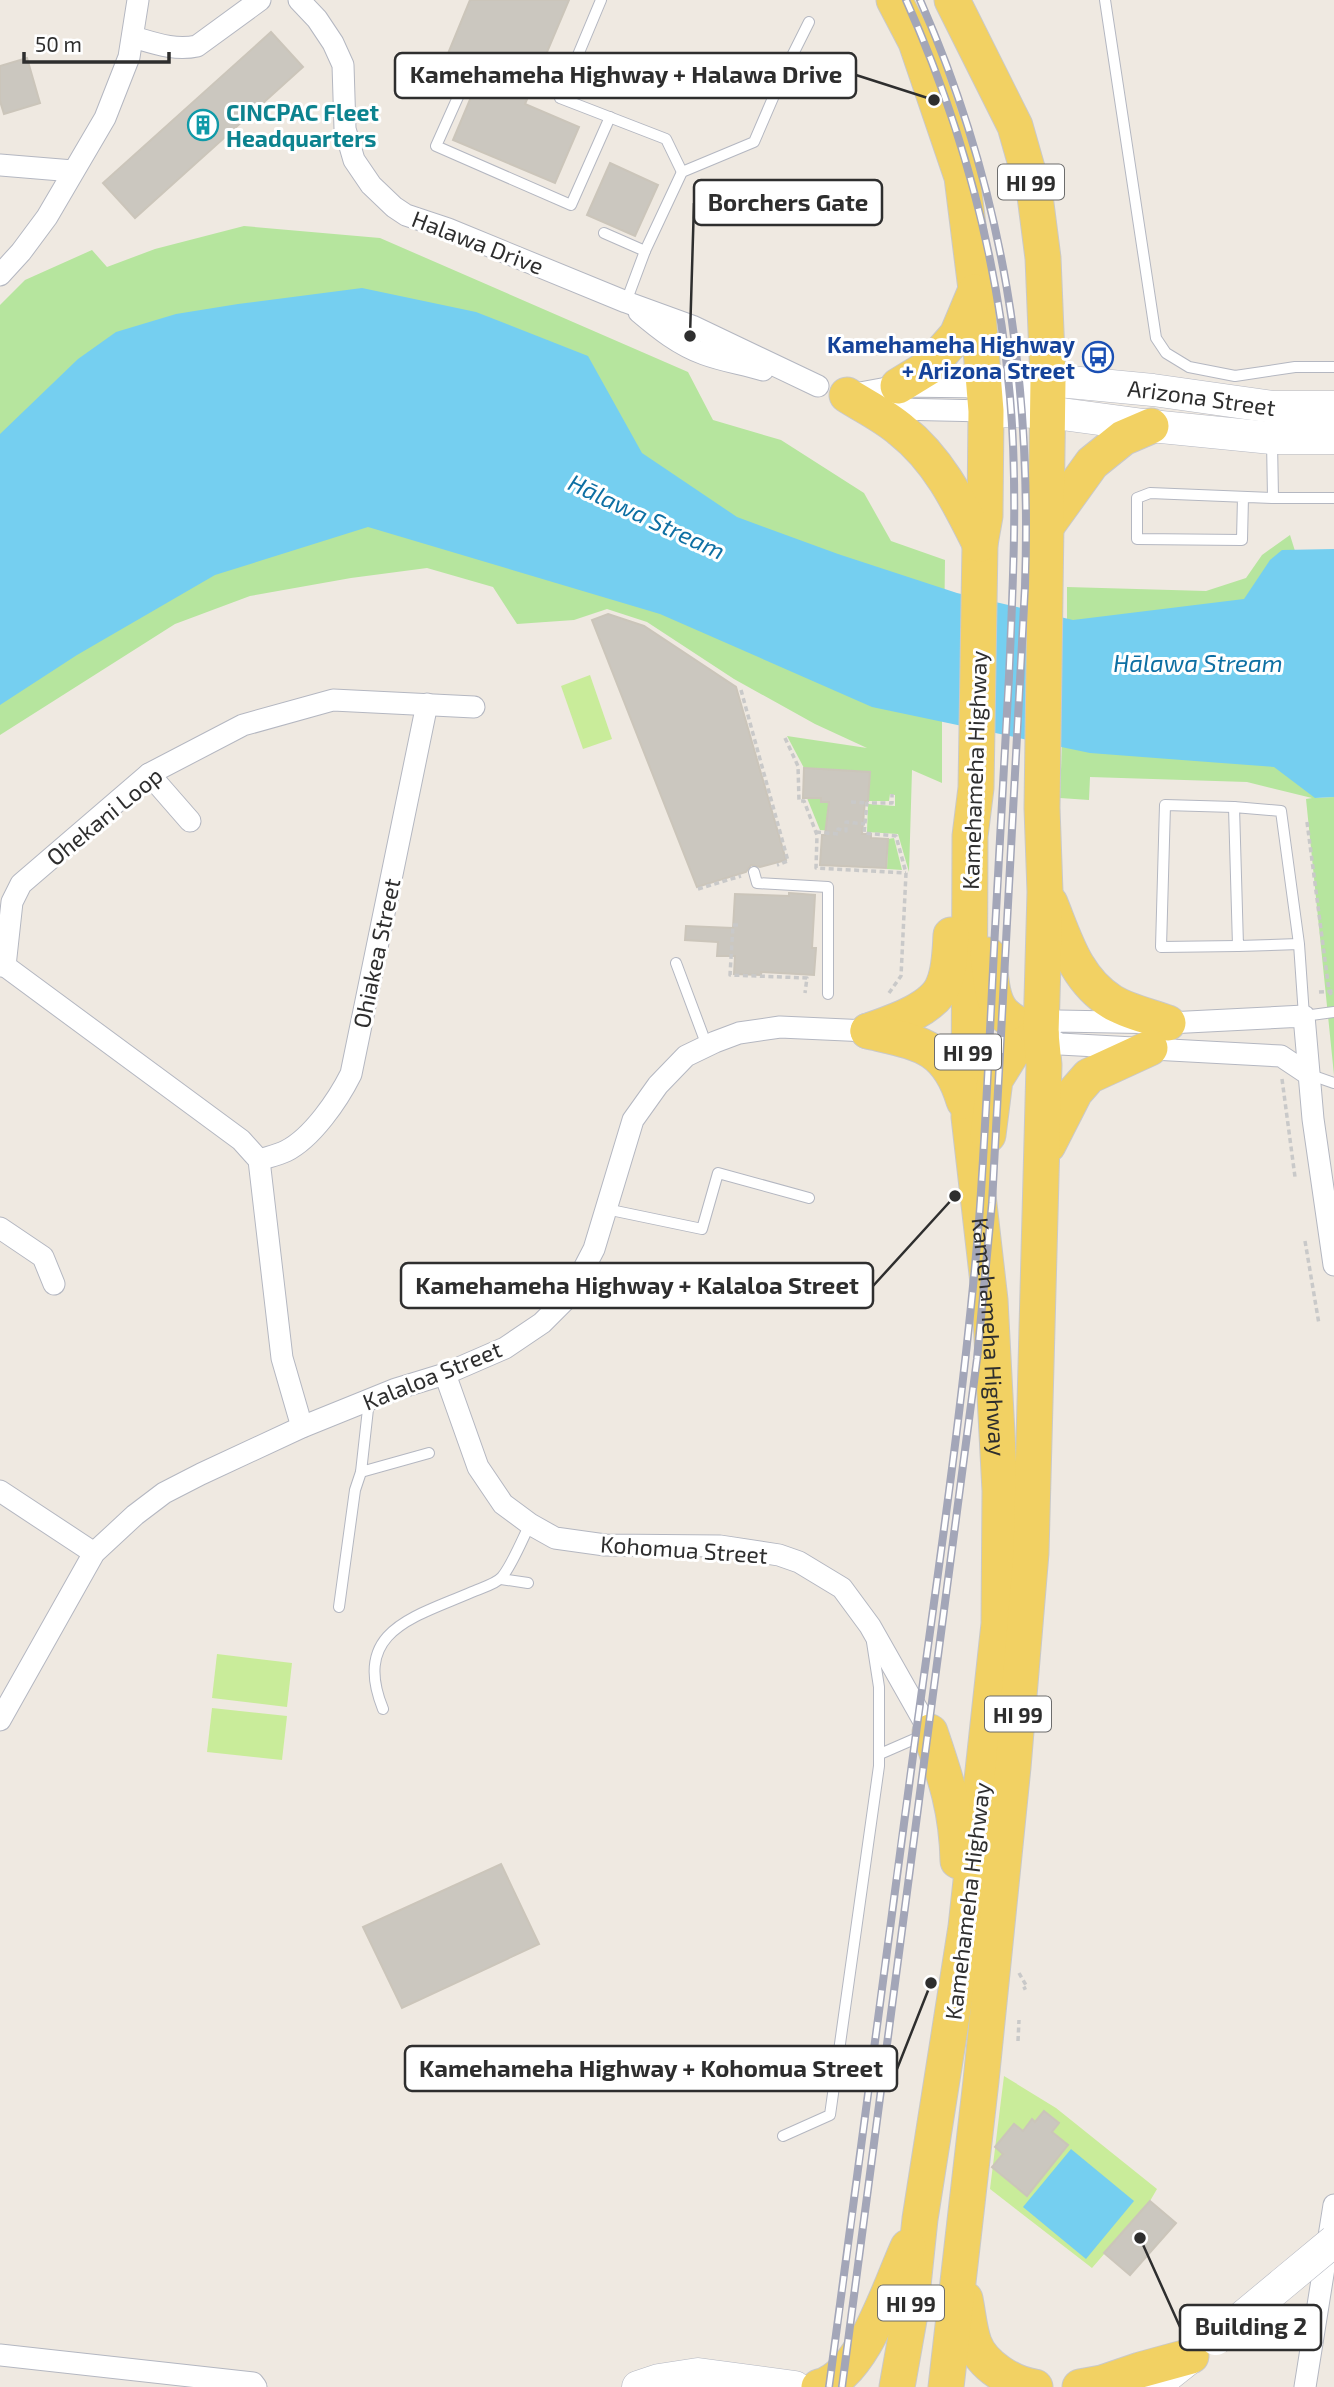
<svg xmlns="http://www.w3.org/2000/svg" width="1334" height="2387" font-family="'Exo 2',sans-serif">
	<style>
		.green { fill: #b6e59e }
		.pitch { fill: #c9ec9a }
		.water { fill: #75cff0 }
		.building { fill: #cbc7bf; stroke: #cbc5ba; stroke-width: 2 }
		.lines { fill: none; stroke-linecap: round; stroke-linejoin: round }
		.lane-casing { stroke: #b4b7c1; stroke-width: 12 }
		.street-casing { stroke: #b4b7c1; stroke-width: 23 }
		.secondary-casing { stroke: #b4b7c1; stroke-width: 33 }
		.primary-casing { stroke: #c9c9c9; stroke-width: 37 }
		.path { stroke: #c9c9c9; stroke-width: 3.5; stroke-dasharray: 5 3.5; stroke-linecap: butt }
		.lane { stroke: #fff; stroke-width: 10 }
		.street { stroke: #fff; stroke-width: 21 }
		.secondary { stroke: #fff; stroke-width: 32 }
		.primary { stroke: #f2d163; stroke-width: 35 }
		.rail-casing { stroke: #a3a6b8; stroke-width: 8 }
		.rail { stroke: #fff; stroke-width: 5; stroke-dasharray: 16; stroke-linecap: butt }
		.secondary-bridge-casing { stroke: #b4b7c1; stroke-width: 33; stroke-linecap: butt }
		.secondary-bridge { stroke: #fff; stroke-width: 32 }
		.labels { text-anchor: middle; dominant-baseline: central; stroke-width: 6; stroke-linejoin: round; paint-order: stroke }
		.shield { fill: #fff; stroke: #6d6d6d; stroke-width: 2 }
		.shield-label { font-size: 21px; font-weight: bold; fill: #2e2e2e }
		.culture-label { font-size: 23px; font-weight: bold; fill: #0d838f; stroke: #fff; text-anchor: start }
		.street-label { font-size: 23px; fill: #2e2e2e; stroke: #fff }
		.transit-label { font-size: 23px; font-weight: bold; fill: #164399; stroke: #fff; text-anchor: end }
		.water-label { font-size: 24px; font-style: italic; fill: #0d6fa3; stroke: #fff }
		.leader { fill: none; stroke: #2e2e2e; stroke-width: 2.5 }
		.callout-dot { fill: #2e2e2e; stroke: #fff; stroke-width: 2.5 }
		.callout { fill: #fff; stroke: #2e2e2e; stroke-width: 2.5 }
		.callout-label { font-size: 24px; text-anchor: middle; font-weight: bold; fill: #2e2e2e }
	</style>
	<rect width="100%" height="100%" fill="#efe9e1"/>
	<g class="green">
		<path d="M 244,226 L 380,238 L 688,372 L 713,420 L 781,440 L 864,493 L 891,541 L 945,560 L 944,639 L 565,427 L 0,571 L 0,305 L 25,280 L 92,250 L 107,267 L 155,249 Z"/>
		<path d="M 414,472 L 942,703 L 942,783 L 912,770 L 909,872 L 898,834 L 867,832 L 868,804 L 895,806 L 895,795 L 890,794 L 889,801 L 868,801 L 869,772 L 804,768 L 787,736 L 867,748 L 815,724 L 734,679 L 647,622 L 607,609 L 574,620 L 517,624 L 493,587 L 427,568 L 351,578 L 250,596 L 175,624 L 0,735 L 0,656 Z"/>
		<path d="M 1290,535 L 1295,551 L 1266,606 L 1067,678 L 1067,587 L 1206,591 L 1246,578 L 1262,555 Z"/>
		<path d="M 1063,715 L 1279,753 L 1316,798 L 1334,797 L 1334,1075 L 1306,799 L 1312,798 L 1247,782 L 1090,777 L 1089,800 L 1060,798 Z"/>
		<path d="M 807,798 L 821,799 L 821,802 L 829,802 L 836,831 L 820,830 Z"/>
		<path d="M 894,838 L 902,870 L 887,869 L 888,839 Z"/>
	</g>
	<g class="pitch">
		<path d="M 590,675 L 612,739 L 583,749 L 561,686 Z"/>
		<path d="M 217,1654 L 292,1663 L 287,1707 L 212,1698 Z"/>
		<path d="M 212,1708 L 287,1716 L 282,1760 L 207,1752 Z"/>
		<path d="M 1004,2076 L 1056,2108 L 1157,2189 L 1150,2201 L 1176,2223 L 1130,2275 L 1105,2253 L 1092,2268 L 990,2189 Z"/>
	</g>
	<g class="water">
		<path d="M 362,288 L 476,312 L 588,356 L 642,453 L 737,517 L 838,554 L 957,593 L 1073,620 L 1244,599 L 1270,560 L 1282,550 L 1334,549 L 1334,797 L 1315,798 L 1274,767 L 1090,753 L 872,707 L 660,614 L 368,527 L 215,575 L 77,655 L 0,705 L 0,434 L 78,359 L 116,332 L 176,314 L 238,304 Z"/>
		<path d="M 1071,2149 L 1134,2201 L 1086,2259 L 1023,2207 Z"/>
	</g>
	<g class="building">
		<path d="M 470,0 L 569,0 L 525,104 L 579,127 L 555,183 L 453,140 L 482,71 L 447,56 Z"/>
		<path d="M 271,32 L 303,67 L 135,218 L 103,183 Z"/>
		<path d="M 27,58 L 40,103 L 4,114 L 0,101 L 0,66 Z"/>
		<path d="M 610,163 L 658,185 L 635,236 L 587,215 Z"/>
		<path d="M 608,614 L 644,626 L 736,687 L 786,860 L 760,867 L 751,865 L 746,872 L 697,887 L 592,620 Z"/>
		<path d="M 804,768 L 870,772 L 868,801 L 865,801 L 862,834 L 871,834 L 871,838 L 888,839 L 886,868 L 820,865 L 822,835 L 825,835 L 829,802 L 821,802 L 821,798 L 803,798 Z"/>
		<path d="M 789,893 L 815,895 L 812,948 L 816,948 L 814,975 L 761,972 L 761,975 L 734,974 L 735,956 L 717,956 L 718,942 L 685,940 L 686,926 L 733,928 L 735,894 L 789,896 Z"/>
		<path d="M 501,1864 L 539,1944 L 402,2008 L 363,1927 Z"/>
		<path d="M 1044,2111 L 1059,2123 L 1052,2132 L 1068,2145 L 1027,2196 L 992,2167 L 1003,2154 L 995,2147 L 1014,2124 L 1023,2131 L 1032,2119 L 1035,2122 Z"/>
		<path d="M 1150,2201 L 1176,2223 L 1130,2275 L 1104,2253 Z"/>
	</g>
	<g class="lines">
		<g class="lane-casing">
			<g id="lane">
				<path d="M 601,0 L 560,98 L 666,139 L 682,172"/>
				<path d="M 1105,0 L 1156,338 L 1166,353 L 1189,367 L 1235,376 L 1295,367 L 1334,367"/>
				<path d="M 462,88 L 436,146 L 571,205 L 610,117"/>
				<path d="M 604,233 L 645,251"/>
				<path d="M 626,302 L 645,251 L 682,172 L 754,142 L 785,70 L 809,22"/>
				<path d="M 1272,441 L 1273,498 L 1334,498"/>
				<path d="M 1243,497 L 1242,540 L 1137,539 L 1137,498 L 1150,493 L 1273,498"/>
				<path d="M 1234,807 L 1165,805 L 1161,947 L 1238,946"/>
				<path d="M 754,872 L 757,883 L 828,887 L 828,994"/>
				<path d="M 1299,944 L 1238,946 L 1234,807 L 1281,811 L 1299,944 L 1304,1016 L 1334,1012"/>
				<path d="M 676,963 L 707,1046"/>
				<path d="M 1308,1074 L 1334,1083"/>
				<path d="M 606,1209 L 702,1229 L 718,1173 L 809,1198"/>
				<path d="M 369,1400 L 361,1472 L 429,1453"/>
				<path d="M 501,1579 L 528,1583"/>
				<path d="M 339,1607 L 355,1490 L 361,1472"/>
				<path d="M 383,1709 C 351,1630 415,1617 472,1592 C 481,1588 496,1584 502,1577 C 512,1565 522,1540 530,1524"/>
				<path d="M 880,1754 L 926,1734"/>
				<path d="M 783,2136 L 830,2115 L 879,1766 L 879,1687 L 872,1642"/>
			</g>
		</g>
		<g class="street-casing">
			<g id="street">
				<path d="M 299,0 L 317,19 L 333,43 L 343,65 L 345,129 L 354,160 L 371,185 L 394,207 L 406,215 L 448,229 L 626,302 L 692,326 L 818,386"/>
				<path d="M 133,37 C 154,43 175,51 197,46 L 260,0"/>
				<path d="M 0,165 L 73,171"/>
				<path d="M 0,275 L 21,252 L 47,217 L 105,118 L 129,57 L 138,0"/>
				<path d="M 639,312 C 659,329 679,345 704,354 C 723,361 743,364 763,370"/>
				<path d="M 849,395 L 898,386 L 984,387"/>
				<path d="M 878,404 L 895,409 L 986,411"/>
				<path d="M 149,774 L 190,821"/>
				<path d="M 0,966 L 5,966 L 12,902 L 21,884 L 149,774 L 243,725 L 333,700 L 474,707"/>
				<path d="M 5,966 L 241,1140 L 259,1160 L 282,1358 L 302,1427"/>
				<path d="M 1308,1074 L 1281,1056 L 1060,1044 L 1041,1034 L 1058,1021 L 1168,1023 L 1304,1016 L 1313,1119 L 1334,1265"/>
				<path d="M 259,1160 C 268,1157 278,1155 286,1151 C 312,1138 338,1100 351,1074 L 427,704"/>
				<path d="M 0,1228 L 43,1257 L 54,1284"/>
				<path d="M 445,1374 L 478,1467 L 503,1504 L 530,1524 L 555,1538 L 605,1545 L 720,1546 L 779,1555 L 799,1562 L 842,1588 L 870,1626 L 930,1732"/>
				<path d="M 0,1491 L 94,1553"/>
				<path d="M 0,1720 L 94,1553 L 135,1515 L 164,1493 L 201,1474 L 302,1427 L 396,1389 L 445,1374 L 505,1348 L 542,1323 L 564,1301 L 579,1278 L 594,1249 L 633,1120 L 658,1085 L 686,1056 L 715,1042 L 739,1033 L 780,1027 L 868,1031"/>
				<path d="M 0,2355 L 253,2383 L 256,2387"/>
				<path d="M 1305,2387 L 1334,2205"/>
			</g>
		</g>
		<g class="secondary-casing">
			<g id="secondary">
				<path id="s1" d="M 984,387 L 1048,380 L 1153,390 L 1273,407 L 1334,407"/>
				<path d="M 986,411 L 1047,412 L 1151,426 L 1272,438 L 1334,438"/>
				<path d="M 638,2387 L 659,2380 L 698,2374 L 795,2387"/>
				<path d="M 1153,2387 L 1192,2356"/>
			</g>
		</g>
		<g class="primary-casing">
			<g id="primary">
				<path id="s2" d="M 894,0 L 916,42 L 962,177 L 976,289 L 986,411 L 985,516 L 980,544 L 976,788 L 970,836 L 969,1117 L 990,1300 L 1000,1491 L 999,1624 L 966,1927 L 920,2219 L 910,2314 L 897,2387"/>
				<path d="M 898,386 L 929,367 L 957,335 L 975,292"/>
				<path d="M 847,395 C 864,406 885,416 901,430 C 939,460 959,502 980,544"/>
				<path d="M 1046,527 L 1092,463 L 1123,438 L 1151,426"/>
				<path d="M 1050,903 C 1065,940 1076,980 1112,1002 C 1128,1012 1150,1016 1168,1023"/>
				<path d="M 988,955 C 994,1004 991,1016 1041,1034"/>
				<path d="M 868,1031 C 891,1023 936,1009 944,983 C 950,968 950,951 951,935"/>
				<path d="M 868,1031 C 919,1043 947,1045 964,1101"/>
				<path d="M 988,1135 L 995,1080 L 1013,1051 L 1041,1034"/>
				<path d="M 1048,1145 L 1075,1092 L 1089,1076 L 1150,1048"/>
				<path d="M 930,1732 C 946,1779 957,1811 958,1861"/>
				<path d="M 965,2299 C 968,2313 969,2329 974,2343 C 982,2365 1012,2384 1035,2387"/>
				<path d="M 819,2387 C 863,2376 890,2286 908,2247"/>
				<path d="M 946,2387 L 981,2081 L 1013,1767 L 1031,1553 L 1044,1065 L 1041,1034 L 1045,892 L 1042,808 L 1048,380 L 1043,258 L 1035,196 L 1015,126 L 952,0"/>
				<path d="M 1080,2387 L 1102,2383 L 1140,2370 L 1191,2356"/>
			</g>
		</g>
		<g class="path">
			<path d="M 741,690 L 788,861 L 777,865"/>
			<path d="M 785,738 L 798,766 L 799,801 L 804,801 L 817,835 L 816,868 L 906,873"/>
			<path d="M 851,802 L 867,803"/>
			<path d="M 1307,822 L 1329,991 L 1333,998"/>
			<path d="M 816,832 L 838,834 L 838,829 L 846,831 L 846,822 L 865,824"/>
			<path d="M 698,889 L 741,876"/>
			<path d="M 738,925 L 733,925 L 730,975 L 807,978 L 805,993"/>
			<path d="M 1319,992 L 1334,991"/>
			<path d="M 889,993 L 901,976 L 906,873 L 896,836 L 864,833 L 867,803 L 892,803 L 892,794"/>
			<path d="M 1282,1079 L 1295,1177"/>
			<path d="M 1305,1241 L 1319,1324"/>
			<path d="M 1019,1973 L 1027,1987 L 1023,1989"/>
			<path d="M 1018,2041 L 1019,2020"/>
		</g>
		<use href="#lane" class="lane"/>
		<use href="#street" class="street"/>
		<use href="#secondary" class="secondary"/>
		<use href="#primary" class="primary"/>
		<g class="rail-casing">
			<g id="rail">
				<path d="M 829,2387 C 859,2167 887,1946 917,1726 C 940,1558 965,1389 979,1221 C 986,1124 990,1027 995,930 C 1000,845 1004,761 1009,676 C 1013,583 1018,490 1010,397 C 998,260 962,125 906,0"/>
				<path d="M 842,2387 L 977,1359 L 992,1203 L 1025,587 C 1032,379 1004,191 920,0"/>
			</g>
		</g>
		<use href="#rail" class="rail"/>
		<g class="secondary-bridge-casing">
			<path id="secondary-bridge" d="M 1216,2339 L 1334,2241"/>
		</g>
		<use href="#secondary-bridge" class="secondary-bridge"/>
	</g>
	<defs>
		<g id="building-ring" transform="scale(1.575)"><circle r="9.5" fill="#fff" stroke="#0f9aa8" stroke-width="1.5"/><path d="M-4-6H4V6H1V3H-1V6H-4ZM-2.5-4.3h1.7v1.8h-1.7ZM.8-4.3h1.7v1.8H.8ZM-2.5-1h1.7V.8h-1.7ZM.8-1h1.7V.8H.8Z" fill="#0f9aa8"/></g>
		<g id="bus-ring" transform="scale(1.575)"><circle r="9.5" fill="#fff" stroke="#1a4fb4" stroke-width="1.5"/><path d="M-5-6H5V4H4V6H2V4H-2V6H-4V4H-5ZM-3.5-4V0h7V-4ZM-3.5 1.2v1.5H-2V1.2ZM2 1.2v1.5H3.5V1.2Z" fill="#1a4fb4"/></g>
	</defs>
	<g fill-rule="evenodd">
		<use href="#building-ring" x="203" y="125"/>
		<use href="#bus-ring" x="1098" y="357"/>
	</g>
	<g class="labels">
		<g class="shield">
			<rect x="998" y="164.5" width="66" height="35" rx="5"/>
			<rect x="935" y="1034.5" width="66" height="35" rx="5"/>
			<rect x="985" y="1696.5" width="66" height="35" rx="5"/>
			<rect x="878" y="2285.5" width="66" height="35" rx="5"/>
		</g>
		<g class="shield-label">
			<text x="1031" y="182">HI 99</text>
			<text x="968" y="1052">HI 99</text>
			<text x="1018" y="1714">HI 99</text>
			<text x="911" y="2303">HI 99</text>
		</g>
		<g class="culture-label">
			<text x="226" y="112">CINCPAC Fleet<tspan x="226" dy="26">Headquarters</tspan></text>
		</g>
		<g class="street-label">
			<text transform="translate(478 242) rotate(21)">Halawa Drive</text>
			<text stroke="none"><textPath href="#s1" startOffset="219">Arizona Street</textPath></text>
			<text transform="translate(974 770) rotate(-88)">Kamehameha Highway</text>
			<text transform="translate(104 816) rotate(-39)">Ohekani Loop</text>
			<text transform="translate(376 953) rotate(-78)">Ohiakea Street</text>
			<text stroke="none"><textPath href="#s2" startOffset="1353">Kamehameha Highway</textPath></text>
			<text transform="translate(432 1375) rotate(-22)">Kalaloa Street</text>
			<text transform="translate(684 1549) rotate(4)">Kohomua Street</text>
			<text transform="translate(967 1901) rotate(-83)">Kamehameha Highway</text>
		</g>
		<g class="transit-label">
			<text x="1075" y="344">Kamehameha Highway<tspan x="1075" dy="26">+ Arizona Street</tspan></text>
		</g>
		<g class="water-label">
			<text transform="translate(647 516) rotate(25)">Hālawa Stream</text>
			<text x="1198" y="662">Hālawa Stream</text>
		</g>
	</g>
	<path class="leader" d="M934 100L856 75M690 336L694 203M955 1196L873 1286M931 1983L897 2069M1140 2238L1180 2327"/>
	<g class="callout-dot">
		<circle cx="934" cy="100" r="7"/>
		<circle cx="690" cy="336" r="7"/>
		<circle cx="955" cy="1196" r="7"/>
		<circle cx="931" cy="1983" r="7"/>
		<circle cx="1140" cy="2238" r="7"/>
	</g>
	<g class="callout">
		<rect x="395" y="53" width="461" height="45" rx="7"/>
		<rect x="694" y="180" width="188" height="45" rx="7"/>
		<rect x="401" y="1263" width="472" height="45" rx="7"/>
		<rect x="405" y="2046" width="492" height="45" rx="7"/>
		<rect x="1180" y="2305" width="141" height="45" rx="7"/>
	</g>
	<g class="callout-label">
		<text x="626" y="83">Kamehameha Highway + Halawa Drive</text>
		<text x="788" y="211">Borchers Gate</text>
		<text x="637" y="1294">Kamehameha Highway + Kalaloa Street</text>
		<text x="651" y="2077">Kamehameha Highway + Kohomua Street</text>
		<text x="1251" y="2335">Building 2</text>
	</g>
	<path d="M24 52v10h145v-10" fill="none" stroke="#2e2e2e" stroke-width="3.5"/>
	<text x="35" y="52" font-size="21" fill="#2e2e2e" stroke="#ffffff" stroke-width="5" paint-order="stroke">50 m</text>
</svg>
